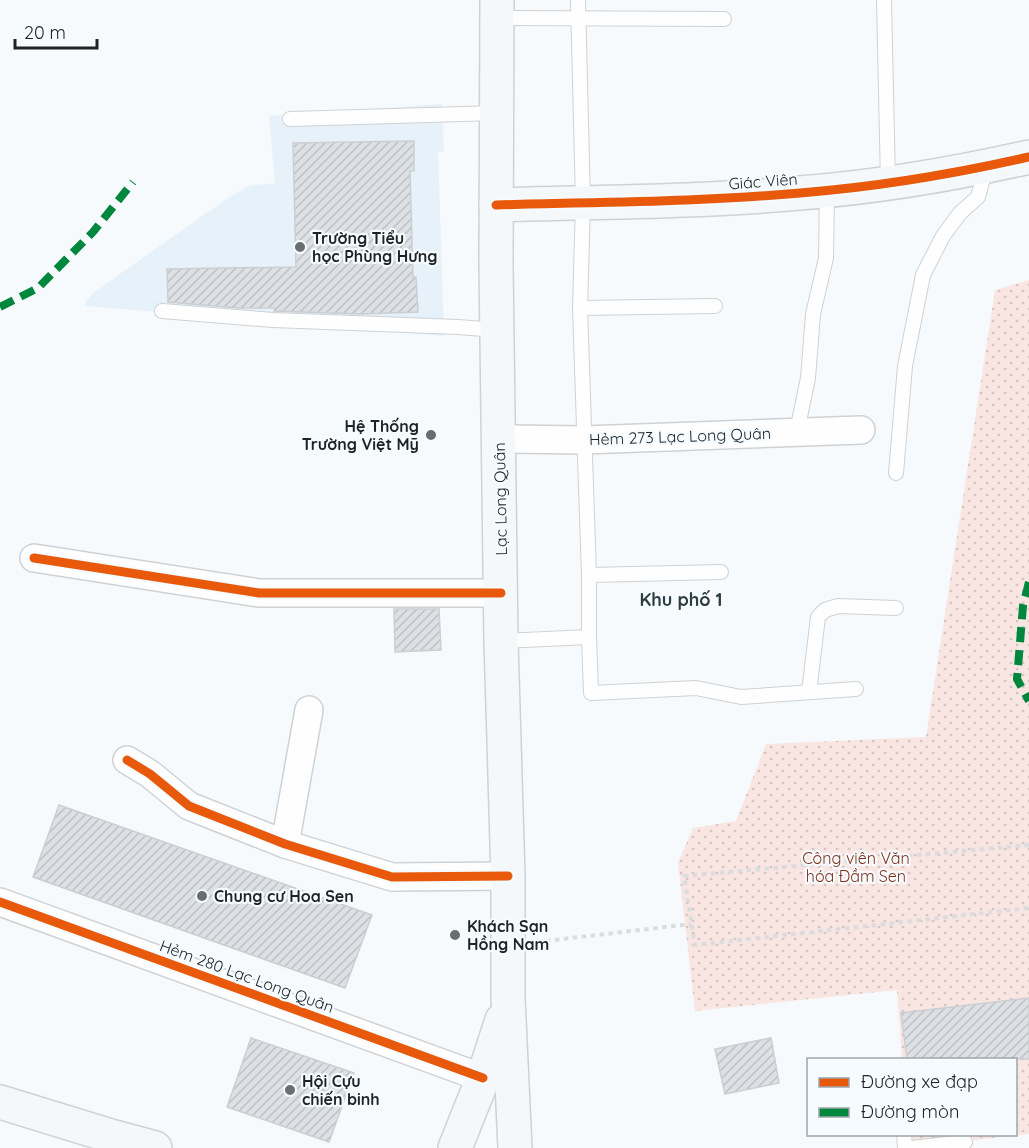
<svg xmlns="http://www.w3.org/2000/svg" width="1029" height="1148" font-family="Quicksand,sans-serif">
	<style>
		.built { fill: #e6f1fa }
		.green { fill: url(#green-dots) }
		.building { fill: url(#building-hatch); stroke: #cbcfd2; stroke-width: 1.5 }
		.lines { fill: none; stroke-linecap: round; stroke-linejoin: round }
		.lane-casing { stroke: #ced2d5; stroke-width: 16 }
		.street-casing { stroke: #ced2d5; stroke-width: 30 }
		.secondary-casing { stroke: #ced2d5; stroke-width: 36 }
		.path { stroke: #dbdcde; stroke-width: 4; stroke-dasharray: 4.5 4.5; stroke-linecap: butt }
		.lane { stroke: #fefeff; stroke-width: 14 }
		.street { stroke: #fefeff; stroke-width: 27 }
		.secondary { stroke: #f5f8fa; stroke-width: 33 }
		.quiet { stroke: #00873e; stroke-width: 8; stroke-dasharray: 15 8; stroke-linecap: butt }
		.cycleway-casing { stroke: #f5fbff; stroke-width: 13 }
		.cycleway { stroke: #e8590c; stroke-width: 9 }
		.poi-dot { fill: #696e72; stroke: #f5fbff; stroke-width: 2 }
		.labels { text-anchor: middle; dominant-baseline: central; stroke-width: 4.5; stroke-linejoin: round; paint-order: stroke }
		.street-label { font-size: 16px; fill: #1d2327; stroke: #f5fbff }
		.poi-label { font-size: 16px; font-weight: bold; fill: #1d2327; stroke: #f5fbff; text-anchor: start }
		.park-label { font-size: 16px; fill: #843019; stroke: #f5fbff }
		.neighbourhood-label { font-size: 18px; font-weight: bold; fill: #303c44; stroke: #f5fbff }
	</style>
	<defs>
		<pattern id="green-dots" width="8" height="8" patternUnits="userSpaceOnUse" patternTransform="scale(1.5)"><rect width="8" height="8" fill="#f9e6e2"/><path d="M2 2h.1M6 6h.1" fill="none" stroke="#d5c5c2" stroke-width="1.8" stroke-linecap="round"/></pattern>
		<pattern id="building-hatch" width="6" height="6" patternUnits="userSpaceOnUse" patternTransform="scale(1.5)"><rect width="6" height="6" fill="#dde1e5"/><path d="M-1 1l2-2M0 6l6-6M5 7l2-2" fill="none" stroke="#bdc1c4"/></pattern>
	</defs>
	<rect width="100%" height="100%" fill="#f7fafd"/>
	<path class="built" d="M 442,104 L 444,151 L 438,152 L 444,336 L 85,306 L 85,303 L 93,293 L 225,200 L 248,186 L 275,183 L 269,116 Z"/>
	<path class="green" d="M 1029,280 L 1029,1134 L 908,1147 L 907,1135 L 1016,1134 L 1016,1060 L 902,1059 L 897,990 L 695,1011 L 678,863 L 693,828 L 736,821 L 766,744 L 926,737 L 995,290 Z"/>
	<g class="building">
		<path d="M 414,141 L 414,171 L 410,171 L 413,277 L 416,277 L 418,312 L 360,314 L 274,311 L 274,308 L 239,308 L 168,302 L 167,269 L 296,267 L 293,143 Z"/>
		<path d="M 394,609 L 439,609 L 441,650 L 395,652 Z"/>
		<path d="M 59,805 L 372,915 L 345,988 L 33,877 Z"/>
		<path d="M 1029,998 L 1029,1059 L 907,1059 L 901,1013 Z"/>
		<path d="M 251,1038 L 354,1073 L 329,1142 L 227,1107 Z"/>
		<path d="M 771,1038 L 779,1083 L 725,1094 L 715,1049 Z"/>
	</g>
	<g class="lines">
		<g class="lane-casing">
			<g id="lane">
				<path d="M 578,0 L 583,203 L 580,308 L 589,575"/>
				<path d="M 884,0 L 888,183"/>
				<path d="M 497,18 L 724,19"/>
				<path d="M 290,119 L 497,113"/>
				<path d="M 580,308 L 715,306"/>
				<path d="M 162,311 L 273,320 L 458,327 L 497,330"/>
				<path d="M 797,431 L 808,378 L 813,314 L 826,258 L 827,191"/>
				<path d="M 896,473 L 905,366 L 923,275 L 943,236 L 960,213 L 978,197 L 986,167"/>
				<path d="M 589,637 L 589,575 L 721,572"/>
				<path d="M 501,641 L 589,637 L 591,693 L 696,688 L 741,697 L 856,689"/>
				<path d="M 809,692 L 818,617 L 825,610 L 838,606 L 896,608"/>
				<path d="M 904,1134 L 905,1148"/>
				<path d="M 912,1148 L 965,1142"/>
			</g>
		</g>
		<g class="street-casing">
			<g id="street">
				<path d="M 499,439 L 584,440 L 861,430"/>
				<path d="M 34,558 L 259,593 L 501,593"/>
				<path d="M 127,760 L 150,774 L 189,806 L 285,844 L 392,877 L 508,876"/>
				<path d="M 285,844 L 309,710"/>
				<path d="M 0,902 L 483,1078"/>
			</g>
		</g>
		<g class="secondary-casing">
			<g id="secondary">
				<path d="M 497,0 L 496,263 L 501,641 L 508,876 L 508,998 L 515,1148"/>
				<path d="M 496,205 C 597,202 700,202 800,193 C 877,187 954,174 1029,157"/>
				<path d="M 0,1102 L 114,1137 L 155,1148"/>
				<path d="M 455,1148 L 483,1078 L 502,1020"/>
			</g>
		</g>
		<g class="path">
			<path d="M 1029,845 L 684,876 L 695,945 L 1029,908"/>
			<path d="M 537,942 L 691,924"/>
		</g>
		<use href="#lane" class="lane"/>
		<use href="#street" class="street"/>
		<use href="#secondary" class="secondary"/>
		<g class="quiet">
			<path d="M 0,307 L 38,288 L 93,232 L 133,182"/>
			<path d="M 1029,582 L 1023,606 L 1017,679 L 1029,701"/>
		</g>
		<g class="cycleway-casing">
			<g id="cycleway">
				<path d="M 496,205 C 597,202 700,202 800,193 C 877,187 954,174 1029,157"/>
				<path d="M 34,558 L 259,593 L 501,593"/>
				<path d="M 127,760 L 150,774 L 189,806 L 285,844 L 392,877 L 508,876"/>
				<path d="M 0,902 L 483,1078"/>
			</g>
		</g>
		<use href="#cycleway" class="cycleway"/>
	</g>
	<g class="poi-dot">
		<circle cx="300" cy="247" r="6"/>
		<circle cx="431" cy="435" r="6"/>
		<circle cx="202" cy="896" r="6"/>
		<circle cx="455" cy="935" r="6"/>
		<circle cx="290" cy="1090" r="6"/>
	</g>
	<g class="labels">
		<g class="street-label">
			<text transform="translate(763 181) rotate(-4)">Giác Viên</text>
			<text transform="translate(680 436) rotate(-2)">Hẻm 273 Lạc Long Quân</text>
			<text transform="translate(500 499) rotate(-91)">Lạc Long Quân</text>
			<text transform="translate(247 976) rotate(20)">Hẻm 280 Lạc Long Quân</text>
		</g>
		<g class="poi-label">
			<text x="312" y="238">Trường Tiểu<tspan x="312" dy="18">học Phùng Hưng</tspan></text>
			<text x="419" y="426" text-anchor="end">Hệ Thống<tspan x="419" dy="18">Trường Việt Mỹ</tspan></text>
			<text x="214" y="896">Chung cư Hoa Sen</text>
			<text x="467" y="926">Khách Sạn<tspan x="467" dy="18">Hồng Nam</tspan></text>
			<text x="302" y="1081">Hội Cựu<tspan x="302" dy="18">chiến binh</tspan></text>
		</g>
		<g class="park-label">
			<text x="856" y="858">Công viên Văn<tspan x="856" dy="18">hóa Đầm Sen</tspan></text>
		</g>
		<g class="neighbourhood-label">
			<text x="681" y="599">Khu phố 1</text>
		</g>
	</g>
	<rect x="807" y="1058" width="210" height="78" fill="#f5fbff" stroke="#9fa5a9" stroke-width="1.5"/>
	<rect x="819" y="1078" width="30" height="9" fill="#e8590c" stroke="#9fa5a9" stroke-width="1.5"/>
	<text x="861" y="1088" font-size="18" fill="#1d2327">Đường xe đạp</text>
	<rect x="819" y="1108" width="30" height="9" fill="#00873e" stroke="#9fa5a9" stroke-width="1.5"/>
	<text x="861" y="1118" font-size="18" fill="#1d2327">Đường mòn</text>
	<path d="M15 39v9h82v-9" fill="none" stroke="#1d2327" stroke-width="3"/>
	<text x="24" y="39" font-size="18" fill="#1d2327" stroke="#f5fbff" stroke-width="4.5" paint-order="stroke">20 m</text>
</svg>
